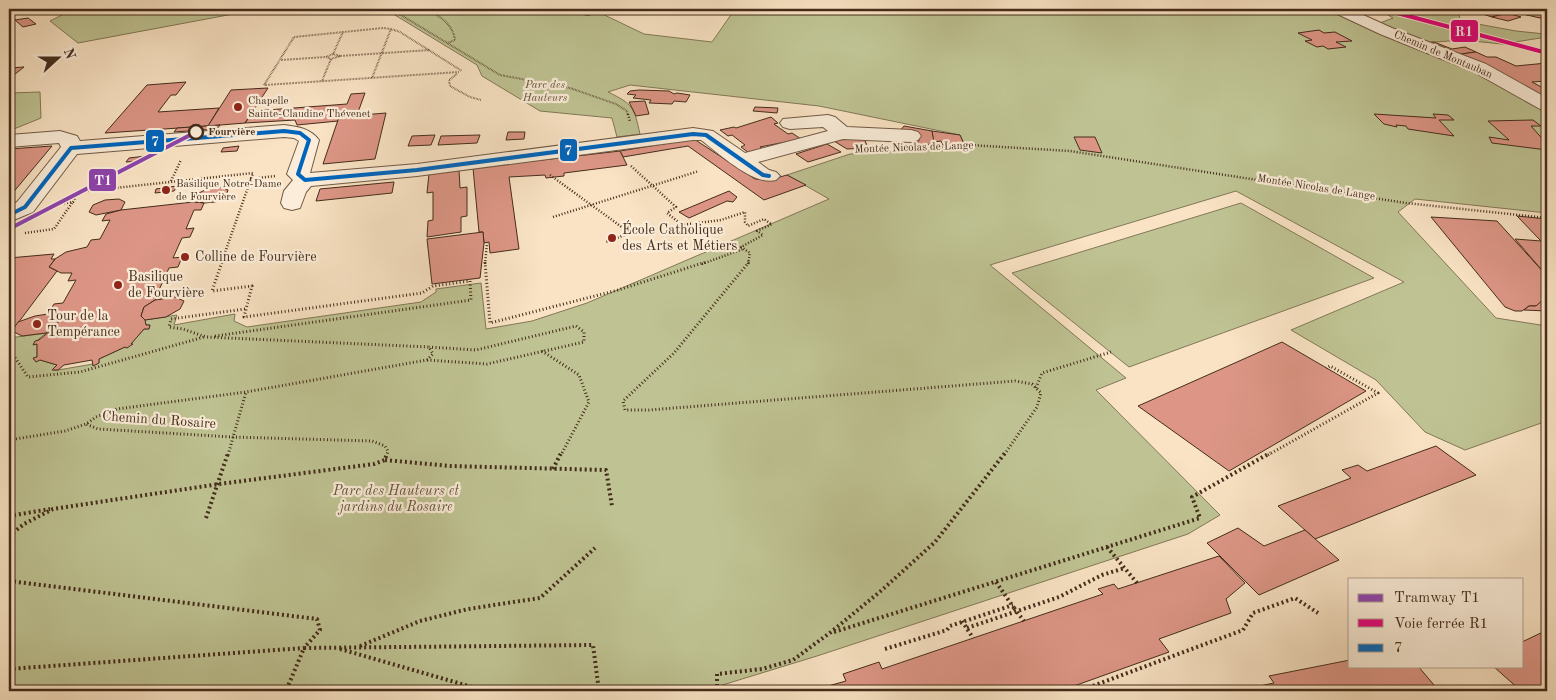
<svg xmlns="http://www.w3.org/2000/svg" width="1556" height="700" font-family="'Old Standard TT',serif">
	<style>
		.green { fill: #bfc393; stroke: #827857 }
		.building { fill: #dd9686; stroke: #442c1b }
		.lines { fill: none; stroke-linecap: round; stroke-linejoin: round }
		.minor-casing { stroke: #715a45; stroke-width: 2 }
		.path-far3 { stroke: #442c1b; stroke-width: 2; stroke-dasharray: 0.5 1; stroke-linecap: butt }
		.path-far2 { stroke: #442c1b; stroke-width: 2.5; stroke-dasharray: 1 2; stroke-linecap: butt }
		.path-far1 { stroke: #442c1b; stroke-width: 3; stroke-dasharray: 1 2.5; stroke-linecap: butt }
		.path { stroke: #442c1b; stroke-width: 4; stroke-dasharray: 2 3; stroke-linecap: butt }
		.minor { fill: #fbedd9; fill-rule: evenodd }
		.path-bridge { stroke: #442c1b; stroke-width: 4; stroke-dasharray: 2 3; stroke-linecap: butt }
		.bus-1-casing { stroke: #fbedd9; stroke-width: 7 }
		.bus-1 { stroke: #0065bd; stroke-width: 4 }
		.rail-1-casing { stroke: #fbedd9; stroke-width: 6 }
		.rail-1 { stroke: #e5007d; stroke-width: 4 }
		.tram-1-casing { stroke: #fbedd9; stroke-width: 7 }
		.tram-1 { stroke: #8e44ad; stroke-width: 4 }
		.poi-dot { fill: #8f2418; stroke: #fbedd9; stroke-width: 2 }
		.stop-dot { fill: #fbedd9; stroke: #442c1b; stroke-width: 2.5 }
		.labels { text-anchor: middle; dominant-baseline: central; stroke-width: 4.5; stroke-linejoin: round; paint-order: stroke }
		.far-street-label { font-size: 11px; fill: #442c1b; stroke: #fbedd9 }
		.far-park-label { font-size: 11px; font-style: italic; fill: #635239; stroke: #fbedd9 }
		.far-poi-label { font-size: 11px; fill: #442c1b; stroke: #fbedd9; text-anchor: start }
		.far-stop-label { font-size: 11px; font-weight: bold; fill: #442c1b; stroke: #fbedd9; text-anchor: start }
		.poi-label { font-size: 14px; fill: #442c1b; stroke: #fbedd9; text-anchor: start }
		.street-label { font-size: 14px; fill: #442c1b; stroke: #fbedd9 }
		.park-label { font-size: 14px; font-style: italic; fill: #635239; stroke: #fbedd9 }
		.line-badge { stroke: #fbedd9; stroke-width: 2 }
		.badge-label { font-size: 14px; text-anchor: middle; font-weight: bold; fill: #fff }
	</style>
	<rect width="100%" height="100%" fill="#f9e3c4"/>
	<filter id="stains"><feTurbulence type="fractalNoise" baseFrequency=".004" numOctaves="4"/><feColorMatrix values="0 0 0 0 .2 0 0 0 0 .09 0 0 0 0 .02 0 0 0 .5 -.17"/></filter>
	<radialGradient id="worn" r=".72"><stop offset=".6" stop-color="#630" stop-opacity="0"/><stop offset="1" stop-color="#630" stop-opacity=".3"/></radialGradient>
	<g class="green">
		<path d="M 74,9 L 260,9 L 78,43 L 50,21 Z"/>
		<path d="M 385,9 L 592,9 L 644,34 L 712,42 L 735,9 L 1333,9 L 1369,26 L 1463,64 L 1547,109 L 1547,213 L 1415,199 L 1398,212 L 1496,318 L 1547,326 L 1547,421 L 1465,450 L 1425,432 L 1376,380 L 1291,330 L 1404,282 L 1236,191 L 990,265 L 1126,378 L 1096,390 L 1220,515 L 1188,534 L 817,656 L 703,691 L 9,691 L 9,338 L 46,333 L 33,344 L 37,344 L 37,357 L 33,359 L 36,361 L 40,360 L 57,365 L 53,370 L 58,370 L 99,363 L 99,359 L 125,347 L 127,348 L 144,329 L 149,329 L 150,325 L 146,325 L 145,320 L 177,315 L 174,325 L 235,314 L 234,321 L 247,327 L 421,302 L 436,292 L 436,289 L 481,283 L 486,329 L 532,321 L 587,303 L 829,199 L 787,175 L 850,154 L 971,147 L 964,144 L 960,135 L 819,106 L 630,85 L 608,92 C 633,104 634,107 640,134 L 617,137 L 612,118 L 540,111 L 482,76 L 477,65 Z"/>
		<path d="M 1378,9 L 1457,9 L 1461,21 L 1516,31 L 1545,34 L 1547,37 L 1502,44 L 1462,40 L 1422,43 L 1377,24 L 1393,18 Z"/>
		<path d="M 40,92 L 41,118 L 9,131 L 9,93 Z"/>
		<path d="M 1241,203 L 1374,278 L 1129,367 L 1012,273 Z"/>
	</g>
	<g class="building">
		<path d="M 1252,9 L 1300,9 L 1305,13 L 1257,13 Z"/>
		<path d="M 1467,9 L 1508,9 L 1515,11 L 1492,17 Z"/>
		<path d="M 1522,9 L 1539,9 L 1542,10 L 1527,15 L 1513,11 Z"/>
		<path d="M 1538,11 L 1547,14 L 1547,16 L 1540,18 L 1527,15 Z"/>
		<path d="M 1507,13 L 1521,17 L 1508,21 L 1492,17 Z"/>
		<path d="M 28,18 L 36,24 L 23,27 L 15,20 Z"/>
		<path d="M 1319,30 L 1324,33 L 1335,32 L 1352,41 L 1336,42 L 1346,47 L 1328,49 L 1323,46 L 1317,47 L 1305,41 L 1312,40 L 1298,33 Z"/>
		<path d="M 1434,42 L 1452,49 L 1465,47 L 1476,52 L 1453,55 L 1422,43 Z"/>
		<path d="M 1476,52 L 1487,57 L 1496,57 L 1516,66 L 1547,63 L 1547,81 L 1532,82 L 1547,90 L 1547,102 L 1499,76 L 1453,55 Z"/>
		<path d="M 24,67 L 9,79 L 9,68 Z"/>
		<path d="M 186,82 L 176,95 L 171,95 L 158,112 L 219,108 L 208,126 L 105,133 L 147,85 Z"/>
		<path d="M 268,88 L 245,123 L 208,126 L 231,90 Z"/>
		<path d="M 639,90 L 669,91 L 674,94 L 677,93 L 690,95 L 686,102 L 674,101 L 672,104 L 649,103 L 651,100 L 633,98 L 636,95 L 627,94 L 630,91 Z"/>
		<path d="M 365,93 L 357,115 L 339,117 L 338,121 L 297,125 L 295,120 L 245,123 L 254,111 L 347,104 L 351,94 Z"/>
		<path d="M 645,101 L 649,114 L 636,116 L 629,102 Z"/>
		<path d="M 755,107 L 778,108 L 777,113 L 753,111 Z"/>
		<path d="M 386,113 L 375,159 L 323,164 L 339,117 Z"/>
		<path d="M 1374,114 L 1436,118 L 1433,114 L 1448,115 L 1454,120 L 1439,120 L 1454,136 L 1408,129 L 1406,126 L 1396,125 L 1397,127 L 1384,124 Z"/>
		<path d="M 771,117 L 778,123 L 774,124 L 788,134 L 792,133 L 801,139 L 760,147 L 763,149 L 749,153 L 741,147 L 745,145 L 732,135 L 728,136 L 720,130 L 734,127 L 736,128 Z"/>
		<path d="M 1533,120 L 1541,126 L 1531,126 L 1547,144 L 1547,150 L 1492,143 L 1489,137 L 1509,140 L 1488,121 Z"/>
		<path d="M 220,125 L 217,129 L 174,132 L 177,128 Z"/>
		<path d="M 904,126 L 932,131 L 935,144 L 915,145 L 913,141 L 919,141 L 918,135 L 899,132 Z"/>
		<path d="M 932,131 L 960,135 L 964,144 L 943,145 L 941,141 L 934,142 Z"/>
		<path d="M 508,132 L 525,132 L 524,139 L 506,140 Z"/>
		<path d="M 435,135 L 431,145 L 408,146 L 412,136 Z"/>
		<path d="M 480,135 L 477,143 L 438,145 L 441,136 Z"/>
		<path d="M 1074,137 L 1095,137 L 1102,153 L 1080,150 Z"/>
		<path d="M 851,138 L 864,138 L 868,148 L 847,149 L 834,141 Z"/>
		<path d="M 694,139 L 755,179 L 769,180 L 787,175 L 806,185 L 764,200 L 688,146 L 623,157 L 620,151 Z"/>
		<path d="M 827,144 L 841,152 L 808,162 L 796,154 Z"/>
		<path d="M 52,146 L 11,195 L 13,195 L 9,200 L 9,149 Z"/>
		<path d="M 239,146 L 237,151 L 221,152 L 223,148 Z"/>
		<path d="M 620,151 L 627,165 L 564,173 L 564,176 L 546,178 L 545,175 L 509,177 L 519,249 L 490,253 L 489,242 L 484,243 L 483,232 L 479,232 L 473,168 Z"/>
		<path d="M 146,156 L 142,161 L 126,162 L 129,158 Z"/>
		<path d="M 459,170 L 460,188 L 467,187 L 467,216 L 461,217 L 461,232 L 427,237 L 428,221 L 433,220 L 433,192 L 427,193 L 429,174 Z"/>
		<path d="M 394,182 L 392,193 L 316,201 L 320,189 Z"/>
		<path d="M 177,186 L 174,191 L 155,193 L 156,189 Z"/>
		<path d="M 221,187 L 228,190 L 226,196 L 215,202 L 204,203 L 193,202 L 197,194 L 207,189 Z"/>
		<path d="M 729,191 L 737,197 L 733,202 L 727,201 L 689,218 L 679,212 Z"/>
		<path d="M 119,199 L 125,202 L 121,210 L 96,215 L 89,212 L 93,205 L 105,200 Z"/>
		<path d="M 193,202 L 204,203 L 201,210 L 194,210 L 186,229 L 194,228 L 190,237 L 182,238 L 173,258 L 182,257 L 178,267 L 169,268 L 159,290 L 168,289 L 164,299 L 155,300 L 144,307 L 141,316 L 145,320 L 146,325 L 150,325 L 149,329 L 144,329 L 131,344 L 133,344 L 127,348 L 125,347 L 99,359 L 99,363 L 93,366 L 92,360 L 64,365 L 58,370 L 52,370 L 57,365 L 40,360 L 36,362 L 33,358 L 37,357 L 37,344 L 33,345 L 35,341 L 39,340 L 56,326 L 61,317 L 54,313 L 48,314 L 54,304 L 63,303 L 76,280 L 68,281 L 72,273 L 61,273 L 49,267 L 55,259 L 66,252 L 87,247 L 91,240 L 100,239 L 110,220 L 102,221 L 106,214 L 121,210 Z"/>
		<path d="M 1517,216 L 1547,219 L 1547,248 L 1541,241 Z"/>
		<path d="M 1431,217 L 1497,221 L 1547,276 L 1547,298 L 1536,306 L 1529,306 L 1522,311 L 1515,311 L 1505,307 Z"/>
		<path d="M 483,232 L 484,243 L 480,278 L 432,284 L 427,239 Z"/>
		<path d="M 1515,239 L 1541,241 L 1547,248 L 1547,276 Z"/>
		<path d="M 54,254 L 51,259 L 55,259 L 49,267 L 57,271 L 12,331 L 9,332 L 9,258 Z"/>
		<path d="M 175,297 L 184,301 L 180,309 L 166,317 L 145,320 L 141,316 L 144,307 L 155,300 Z"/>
		<path d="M 1546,297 L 1547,311 L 1524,310 L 1529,306 L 1536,306 Z"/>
		<path d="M 54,313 L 61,317 L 56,326 L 46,333 L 22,336 L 12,331 L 18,322 L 35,316 Z"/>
		<path d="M 1282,342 L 1366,391 L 1229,471 L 1138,406 Z"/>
		<path d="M 1436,446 L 1476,475 L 1315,539 L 1278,506 L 1351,478 L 1342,470 L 1358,465 L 1367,471 Z"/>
		<path d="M 1238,528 L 1264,546 L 1305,530 L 1339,560 L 1259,595 L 1207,543 Z"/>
		<path d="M 1219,556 L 1245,583 L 1226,599 L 1231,613 L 1159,639 L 1169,652 L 1060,691 L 830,691 L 828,686 L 846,681 L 843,674 L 879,662 L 882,669 L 1103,594 L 1098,589 L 1114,584 L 1118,589 Z"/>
		<path d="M 1547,630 L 1547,691 L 1521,691 L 1493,666 L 1522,666 L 1522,642 Z"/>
		<path d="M 1350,660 L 1350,666 L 1418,666 L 1439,691 L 1236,691 L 1274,683 L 1269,676 Z"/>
	</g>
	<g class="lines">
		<g class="minor-casing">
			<g id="minor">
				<path d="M 572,9 L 595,9 L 596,10 L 593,13 L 588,15 L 574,12 Z"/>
				<path d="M 1331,9 L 1350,9 L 1392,28 L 1486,64 L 1547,98 L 1547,110 L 1540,109 L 1474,72 L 1380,34 L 1333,12 Z"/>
				<path d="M 828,115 L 835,117 L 847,127 L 911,130 L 918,132 L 921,136 L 918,140 L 911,142 L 843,139 L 758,162 L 769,170 L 776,172 L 780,176 L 776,180 C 753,186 720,154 701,140 L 693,140 L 417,176 L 311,186 L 306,192 L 300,208 L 292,210 L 284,208 L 281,203 L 284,191 L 293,180 L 287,174 L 299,141 L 294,138 L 284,137 L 77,154 L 33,212 L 9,222 L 9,206 L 17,202 L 61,147 L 59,143 L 9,147 L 9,135 L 60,131 L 77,136 L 80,141 L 284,125 C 298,127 310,128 319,140 L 310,173 L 417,164 L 693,128 L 713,131 L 745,153 L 828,131 L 823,127 L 790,129 L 783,127 L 780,123 L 783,119 Z"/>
			</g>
		</g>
		<g class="path-far3">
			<path d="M 391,9 L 500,75 L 570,88 L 616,104 L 627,111 L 628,116"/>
			<path d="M 424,9 C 438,14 453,24 455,40 L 448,43"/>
			<path d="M 611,12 L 623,9"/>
			<path d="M 333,54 L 340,56 L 331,59 L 326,57 Z"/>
			<path d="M 333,54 L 343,32"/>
			<path d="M 340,56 L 430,50"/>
			<path d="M 281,60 L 326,57"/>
			<path d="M 457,74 L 449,80 L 450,86 L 470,97 L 481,100"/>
			<path d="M 372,78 L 391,29"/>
			<path d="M 322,81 L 331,59"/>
			<path d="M 264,85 L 294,37 L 383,28 L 391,29 L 400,32 L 462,71"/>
			<path d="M 265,85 L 459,72"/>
		</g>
		<g class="path-far2">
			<path d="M 628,114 L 630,122"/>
			<path d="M 930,148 L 969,145 L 1070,151 L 1406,203 L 1547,218"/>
			<path d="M 631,166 L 676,207 L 667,213 L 682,225 L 721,220 L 745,212 L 745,222 L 748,226 L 764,219 L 771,224"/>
			<path d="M 550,175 L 630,233 L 606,242"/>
			<path d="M 250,179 L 275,176"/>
			<path d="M 171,181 L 181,160"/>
			<path d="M 58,204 L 73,202 L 78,192 L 253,173 L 221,264"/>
			<path d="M 553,217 L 699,171"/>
			<path d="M 25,233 L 54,229 L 72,203"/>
			<path d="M 485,264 L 487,243"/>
			<path d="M 702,264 L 743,249"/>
			<path d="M 748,264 L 750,253 L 741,247 L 763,235 L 757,231 L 772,224"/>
		</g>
		<g class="path-far1">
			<path d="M 485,262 L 490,323 L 618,290 L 706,262"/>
			<path d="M 749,262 L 674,353 L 623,401 L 625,410 L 649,410 L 1015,381 L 1032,384 L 1041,393 L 1037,407 L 1004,455"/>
			<path d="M 245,309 L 171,319 L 169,327 L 183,329 L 206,337 L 429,347 L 433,354 L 427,360 L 246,392 L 117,409 L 96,417 L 86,424 L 98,429 L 232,437 L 372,441 L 385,446 L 388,451 L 387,455"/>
			<path d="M 215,336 L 471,300 L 470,281 L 433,286 L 422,293 L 244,317 L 252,286 L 212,291 L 222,262"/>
			<path d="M 542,351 L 579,375 L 589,402 L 561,455"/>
			<path d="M 9,357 L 14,356 L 28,377 L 80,372 L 204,337"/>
			<path d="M 427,360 L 487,364 L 584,342 L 584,332 L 576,326 L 476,350 L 429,347"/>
			<path d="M 1036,388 L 1042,373 L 1111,352"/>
			<path d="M 9,440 L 65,431 L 86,424"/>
			<path d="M 228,455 L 246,392"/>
			<path d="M 1268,455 L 1378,393 L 1330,366 L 1326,368"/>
		</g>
		<g class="path">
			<path d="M 385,460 L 450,466 L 606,470 L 612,506"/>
			<path d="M 553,469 L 561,453"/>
			<path d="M 9,516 L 50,509"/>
			<path d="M 206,518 L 228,453"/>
			<path d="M 9,536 L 24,524 L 53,509 L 219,484 L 374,464 L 385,460 L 387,453"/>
			<path d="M 1107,547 L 1137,583"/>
			<path d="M 9,581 L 317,619 L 320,630 L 304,648 L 9,669"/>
			<path d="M 996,582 L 1014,608"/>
			<path d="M 962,621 L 973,638"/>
			<path d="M 967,628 L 1059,597 L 1102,575 L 1125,568"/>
			<path d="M 834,632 L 1200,518 L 1192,497 L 1270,453"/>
			<path d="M 360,646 L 420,621 L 468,609 L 540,598 L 595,548"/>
			<path d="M 340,649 L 486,691"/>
			<path d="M 885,649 L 947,630 L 950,626 L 1013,605"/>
			<path d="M 1156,687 L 1158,691"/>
			<path d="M 281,691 L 288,686 L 304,648 L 593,645 L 599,691"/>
			<path d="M 717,691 L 717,674 L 762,669 L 793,660 L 831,632 L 882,590 L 935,542 L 1005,453"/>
			<path d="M 1079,691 L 1243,630 L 1253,613 L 1295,598 L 1318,613"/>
		</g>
		<use href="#minor" class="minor"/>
		<path class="path-bridge" d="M 1014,608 L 1024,621"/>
		<g class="bus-1-casing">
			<path id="bus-1" d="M 9,215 L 25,207 L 71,148 L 284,131 L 300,133 L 309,140 L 298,174 L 305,180 L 417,170 L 693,134 L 706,135 L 763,175 L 769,176"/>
		</g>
		<use href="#bus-1" class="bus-1"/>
		<g class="rail-1-casing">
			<path id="rail-1" d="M 1382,9 L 1547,53"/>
		</g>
		<use href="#rail-1" class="rail-1"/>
		<g class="tram-1-casing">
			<path id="tram-1" d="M 9,229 L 196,132"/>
		</g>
		<use href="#tram-1" class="tram-1"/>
	</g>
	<g class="poi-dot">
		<circle cx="238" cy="107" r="5"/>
		<circle cx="166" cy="190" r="5"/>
		<circle cx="612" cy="238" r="5"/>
		<circle cx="185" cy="257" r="5"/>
		<circle cx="118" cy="285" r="5"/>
		<circle cx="37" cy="324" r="5"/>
	</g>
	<circle class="stop-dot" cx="196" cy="132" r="7"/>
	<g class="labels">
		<g class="far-street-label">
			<text transform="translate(1443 55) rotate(23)">Chemin de Montauban</text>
			<text transform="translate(914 148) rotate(-2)">Montée Nicolas de Lange</text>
			<text transform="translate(1316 188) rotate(9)">Montée Nicolas de Lange</text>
		</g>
		<g class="far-park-label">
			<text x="545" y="85">Parc des<tspan x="545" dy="13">Hauteurs</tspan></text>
		</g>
		<g class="far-poi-label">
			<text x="248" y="101">Chapelle<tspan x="248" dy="13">Sainte-Claudine Thévenet</tspan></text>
			<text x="176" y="184">Basilique Notre-Dame<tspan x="176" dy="13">de Fourvière</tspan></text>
		</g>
		<g class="far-stop-label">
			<text x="208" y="132">Fourvière</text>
		</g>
		<g class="poi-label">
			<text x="622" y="230">École Catholique<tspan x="622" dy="16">des Arts et Métiers</tspan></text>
			<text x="195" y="257">Colline de Fourvière</text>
			<text x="128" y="277">Basilique<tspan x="128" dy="16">de Fourvière</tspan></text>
			<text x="47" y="316">Tour de la<tspan x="47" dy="16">Tempérance</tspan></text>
		</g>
		<g class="street-label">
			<text transform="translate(159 420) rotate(4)">Chemin du Rosaire</text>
		</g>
		<g class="park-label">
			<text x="396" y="491">Parc des Hauteurs et<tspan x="396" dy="16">jardins du Rosaire</tspan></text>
		</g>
	</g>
	<g class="line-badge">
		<rect x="1450" y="19" width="29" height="24" rx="5" fill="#e5007d"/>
		<rect x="145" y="129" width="20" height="24" rx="5" fill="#0065bd"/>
		<rect x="559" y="138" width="19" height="24" rx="5" fill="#0065bd"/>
		<rect x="88" y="168" width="29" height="24" rx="5" fill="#8e44ad"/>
	</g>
	<g class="badge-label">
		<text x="1464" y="36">R1</text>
		<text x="155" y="146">7</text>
		<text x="568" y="155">7</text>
		<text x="103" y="185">T1</text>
	</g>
	<rect width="1556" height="700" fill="none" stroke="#f9e3c4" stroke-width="30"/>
	<rect x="10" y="10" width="1536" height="680" fill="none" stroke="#442c1b" stroke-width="2.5"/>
	<rect x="15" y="15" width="1526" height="670" fill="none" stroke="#442c1b"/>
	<rect x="1348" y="578" width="175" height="90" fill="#fbedd9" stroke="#b2a08d"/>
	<rect x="1358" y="594" width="25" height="8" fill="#8e44ad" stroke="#b2a08d"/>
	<text x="1394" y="602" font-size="15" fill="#442c1b">Tramway T1</text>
	<rect x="1358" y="619" width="25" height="8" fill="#e5007d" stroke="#b2a08d"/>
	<text x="1394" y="628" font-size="15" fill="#442c1b">Voie ferrée R1</text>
	<rect x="1358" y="644" width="25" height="8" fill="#0065bd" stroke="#b2a08d"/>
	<text x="1394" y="652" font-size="15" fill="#442c1b">7</text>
	<g transform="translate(58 58) rotate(69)" stroke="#fbedd9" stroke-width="4" paint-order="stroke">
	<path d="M0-4L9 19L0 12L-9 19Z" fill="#442c1b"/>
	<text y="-8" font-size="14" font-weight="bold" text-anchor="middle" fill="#442c1b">N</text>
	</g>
	<rect width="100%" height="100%" filter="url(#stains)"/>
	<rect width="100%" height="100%" fill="url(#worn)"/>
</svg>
